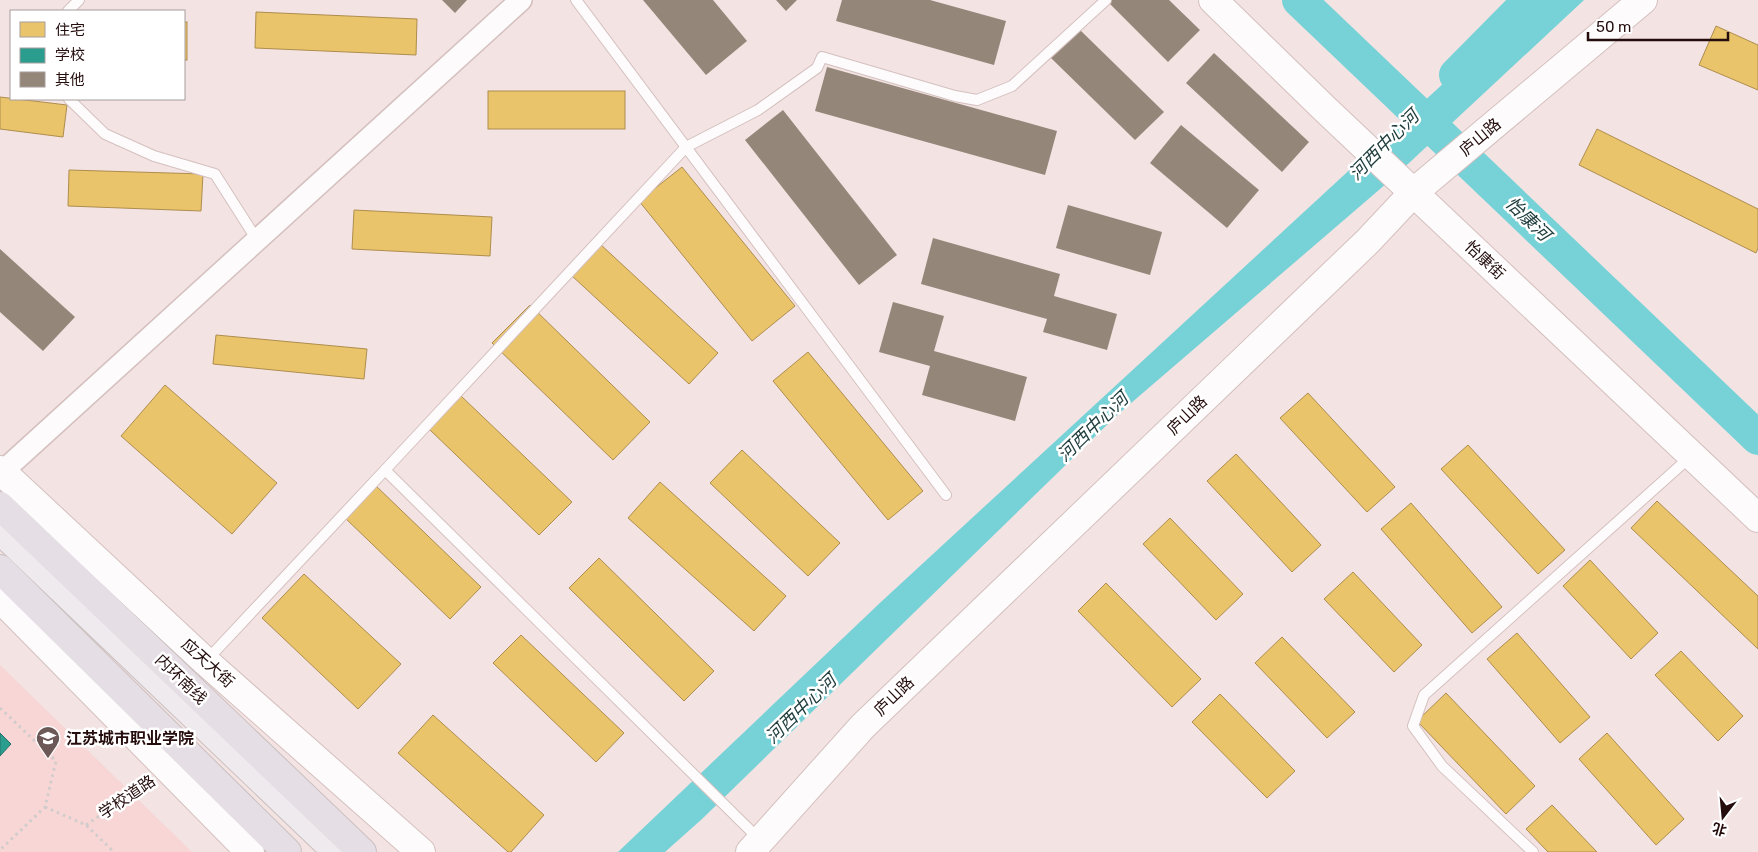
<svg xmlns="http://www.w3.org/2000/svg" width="1758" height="852" font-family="Rubik,'Noto Sans SC',sans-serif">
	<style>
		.built { fill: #f7d6d5 }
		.water { fill: #76d2d7 }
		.homes { fill: #e9c46a; stroke: #ae8d4e }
		.schools { fill: #2a9d8f; stroke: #287268 }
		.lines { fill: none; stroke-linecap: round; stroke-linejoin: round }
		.river { stroke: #76d2d7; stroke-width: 34 }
		.building { fill: #948779 }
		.lane-casing { stroke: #d4c0bf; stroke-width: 12 }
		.street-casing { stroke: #d4c0bf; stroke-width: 24 }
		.secondary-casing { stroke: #d4c0bf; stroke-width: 30 }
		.primary-casing { stroke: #cbc0c0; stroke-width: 30 }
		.highway-casing { stroke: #cbc0c0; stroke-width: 30 }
		.path { stroke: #d1cccc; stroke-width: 3; stroke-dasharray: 2.5 4; stroke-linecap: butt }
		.lane { stroke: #fdfbfb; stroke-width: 10 }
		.street { stroke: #fdfbfb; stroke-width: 21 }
		.secondary { stroke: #fdfbfb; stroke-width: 28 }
		.primary { stroke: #efeaed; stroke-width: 28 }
		.highway { stroke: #e6dee5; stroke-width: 28 }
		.labels { text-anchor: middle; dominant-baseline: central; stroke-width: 5; stroke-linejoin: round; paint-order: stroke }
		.street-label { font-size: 16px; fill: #250d0d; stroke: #fff }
		.poi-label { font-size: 16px; font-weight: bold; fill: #250d0d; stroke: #fff; text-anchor: start }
		.water-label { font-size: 18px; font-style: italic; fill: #203d3e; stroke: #fff }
	</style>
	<rect width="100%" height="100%" fill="#f3e3e3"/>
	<path class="built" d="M 0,665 L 192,852 L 0,852 Z"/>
	<path class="water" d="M 1534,0 L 1584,0 L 1394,177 L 1116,416 L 702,819 L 665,852 L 618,852 L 882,601 Z"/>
	<g class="homes">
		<path d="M 256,12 L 417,19 L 416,55 L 255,48 Z"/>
		<rect x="184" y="22" width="3" height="38"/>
		<path d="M 1716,26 L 1758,45 L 1758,90 L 1699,65 Z"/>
		<rect x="488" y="91" width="137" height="38"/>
		<path d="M 0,97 L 67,105 L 63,137 L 0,129 Z"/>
		<path d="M 1597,129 L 1758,209 L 1758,248 L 1756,253 L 1579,165 Z"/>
		<path d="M 682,167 L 795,306 L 752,341 L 639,201 Z"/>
		<path d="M 69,170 L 203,174 L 201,211 L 68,206 Z"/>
		<path d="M 354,210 L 492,217 L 490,256 L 352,249 Z"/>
		<path d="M 600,244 L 718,353 L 689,384 L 571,275 Z"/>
		<path d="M 530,305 L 650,422 L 613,460 L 492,343 Z"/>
		<path d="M 216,335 L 367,349 L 364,379 L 213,364 Z"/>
		<path d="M 808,352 L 923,491 L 888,520 L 773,381 Z"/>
		<path d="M 165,385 L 277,483 L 232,534 L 121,436 Z"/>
		<path d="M 1308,393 L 1395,487 L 1367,512 L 1280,418 Z"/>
		<path d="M 460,395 L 572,502 L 539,535 L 428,428 Z"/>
		<path d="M 1468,445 L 1565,550 L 1538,574 L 1441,469 Z"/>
		<path d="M 742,450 L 840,543 L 808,576 L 710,483 Z"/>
		<path d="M 1236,454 L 1321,545 L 1292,572 L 1207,481 Z"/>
		<path d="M 660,482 L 786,596 L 754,631 L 628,518 Z"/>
		<path d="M 374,484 L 481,587 L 450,619 L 343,516 Z"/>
		<path d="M 1657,501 L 1758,596 L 1758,649 L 1631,528 Z"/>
		<path d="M 1411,503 L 1502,607 L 1472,633 L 1381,529 Z"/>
		<path d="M 1170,518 L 1243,594 L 1216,620 L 1143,544 Z"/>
		<path d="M 599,558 L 714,671 L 684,701 L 569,588 Z"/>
		<path d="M 1590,560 L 1658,633 L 1631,659 L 1563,586 Z"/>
		<path d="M 1353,572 L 1422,645 L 1394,672 L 1324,599 Z"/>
		<path d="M 304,574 L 401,664 L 358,709 L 262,618 Z"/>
		<path d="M 1106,583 L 1201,679 L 1172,707 L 1078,611 Z"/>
		<path d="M 1517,633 L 1590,717 L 1560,743 L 1487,659 Z"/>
		<path d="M 521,635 L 624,733 L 596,762 L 493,663 Z"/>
		<path d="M 1282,637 L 1355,712 L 1327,738 L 1255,663 Z"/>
		<path d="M 1681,651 L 1743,716 L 1718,741 L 1655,675 Z"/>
		<path d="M 1446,693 L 1535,786 L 1506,814 L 1417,721 Z"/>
		<path d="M 1220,694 L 1295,771 L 1267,798 L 1192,722 Z"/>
		<path d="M 433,715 L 544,815 L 511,852 L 508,852 L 398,753 Z"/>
		<path d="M 1607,733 L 1684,819 L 1656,845 L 1579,759 Z"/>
		<path d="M 1552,805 L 1597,852 L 1548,852 L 1526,829 Z"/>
	</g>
	<path class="schools" d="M 0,733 L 11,744 L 0,756 Z"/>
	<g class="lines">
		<g class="river">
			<path d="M 1299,0 L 1758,438"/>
			<path d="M 1456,75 L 1530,0"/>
		</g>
	</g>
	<g class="building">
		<path d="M 442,0 L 467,0 L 455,13 Z"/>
		<path d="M 643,0 L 713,0 L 747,41 L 706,75 Z"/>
		<path d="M 776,0 L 797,0 L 786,11 Z"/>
		<path d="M 842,0 L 930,0 L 1006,21 L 994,65 L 836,21 Z"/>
		<path d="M 1106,0 L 1169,0 L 1200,30 L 1168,62 Z"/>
		<path d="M 1079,29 L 1164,112 L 1135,140 L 1051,58 Z"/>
		<path d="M 1214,53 L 1309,142 L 1282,172 L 1186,83 Z"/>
		<path d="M 827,67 L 1057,131 L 1045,175 L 815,111 Z"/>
		<path d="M 783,110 L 897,255 L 859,285 L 745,140 Z"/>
		<path d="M 1181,125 L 1259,190 L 1227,228 L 1150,163 Z"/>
		<path d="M 1068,205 L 1162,232 L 1150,275 L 1056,248 Z"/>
		<path d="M 933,238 L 1060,274 L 1054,296 L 1117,314 L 1107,350 L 1043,332 L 1047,319 L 921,284 Z"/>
		<path d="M 0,249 L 75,317 L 43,351 L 0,312 Z"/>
		<path d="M 893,302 L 944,316 L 934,351 L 1027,377 L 1015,421 L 922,395 L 930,366 L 879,352 Z"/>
	</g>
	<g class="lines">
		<g class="lane-casing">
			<g id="lane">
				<path d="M 576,0 L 946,495"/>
				<path d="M 68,11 L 79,0"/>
				<path d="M 69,99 L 105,134 L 154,156 L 215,174 L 257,240"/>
				<path d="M 206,661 L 385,470"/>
				<path d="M 759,839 L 385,470 L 686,147 L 758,110 L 817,68 L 822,57 L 955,96 L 977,100 L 1012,86 L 1106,0"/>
				<path d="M 1533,852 L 1442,766 L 1413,726 L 1424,695 L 1690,457"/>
			</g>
		</g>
		<g class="street-casing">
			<path id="street" d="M 2,472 L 521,0"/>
		</g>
		<g class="secondary-casing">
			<g id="secondary">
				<path d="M 1213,0 L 1326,110 L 1758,518"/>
				<path d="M 0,470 L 205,661 L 421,852"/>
				<path d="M 0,598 L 250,852"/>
				<path d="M 750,852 L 863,726 L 1368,241 L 1414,192 L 1643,0"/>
			</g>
		</g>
		<g class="primary-casing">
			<path id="primary" d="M 0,530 L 337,852"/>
		</g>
		<g class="highway-casing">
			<g id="highway">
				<path d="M 0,506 L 362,852"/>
				<path d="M 0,569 L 287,852"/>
			</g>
		</g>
		<g class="path">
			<path d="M 0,708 L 56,761 L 45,807 L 0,850"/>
			<path d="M 45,807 L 86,825 L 114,852"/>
			<path d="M 86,825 L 149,782"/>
		</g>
		<use href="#lane" class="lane"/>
		<use href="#street" class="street"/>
		<use href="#secondary" class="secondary"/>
		<use href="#primary" class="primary"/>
		<use href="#highway" class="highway"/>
	</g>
	<defs>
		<g id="school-pin" transform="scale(1.25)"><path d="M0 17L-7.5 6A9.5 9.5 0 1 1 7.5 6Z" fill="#6d5858" stroke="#fff"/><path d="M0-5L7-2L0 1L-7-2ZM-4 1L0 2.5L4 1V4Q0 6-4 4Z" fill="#fff"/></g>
	</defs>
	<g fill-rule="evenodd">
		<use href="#school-pin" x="48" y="738"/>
	</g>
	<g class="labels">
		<g class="street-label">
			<text transform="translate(1480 137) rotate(-40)">庐山路</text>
			<text transform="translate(1485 260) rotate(43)">怡康街</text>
			<text transform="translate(1187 415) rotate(-44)">庐山路</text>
			<text transform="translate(208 663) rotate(42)">应天大街</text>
			<text transform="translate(181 679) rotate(44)">内环南线</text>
			<text transform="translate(894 696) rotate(-44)">庐山路</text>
			<text transform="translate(127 797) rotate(-34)">学校道路</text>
		</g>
		<g class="poi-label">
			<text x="66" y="738">江苏城市职业学院</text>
		</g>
		<g class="water-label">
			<text transform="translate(1384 145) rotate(-45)">河西中心河</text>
			<text transform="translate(1528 219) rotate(44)">怡康河</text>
			<text transform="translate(1093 427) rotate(-44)">河西中心河</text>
			<text transform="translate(801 709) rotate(-44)">河西中心河</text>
		</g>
	</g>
	<rect x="10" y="10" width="175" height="90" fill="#ffffff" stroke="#a89e9e"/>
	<rect x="20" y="22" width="25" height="15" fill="#e9c46a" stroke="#a89e9e"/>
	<text x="55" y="35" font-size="15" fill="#250d0d">住宅</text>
	<rect x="20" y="48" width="25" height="15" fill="#2a9d8f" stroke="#a89e9e"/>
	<text x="55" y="60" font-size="15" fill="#250d0d">学校</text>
	<rect x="20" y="72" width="25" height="15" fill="#948779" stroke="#a89e9e"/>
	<text x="55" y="85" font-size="15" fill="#250d0d">其他</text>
	<g transform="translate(1723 817) rotate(196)" stroke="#ffffff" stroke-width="4" paint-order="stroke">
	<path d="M0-4L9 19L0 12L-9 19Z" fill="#250d0d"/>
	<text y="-8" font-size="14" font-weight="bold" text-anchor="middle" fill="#250d0d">北</text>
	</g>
	<path d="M1588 32v8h140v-8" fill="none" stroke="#250d0d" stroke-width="2.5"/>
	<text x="1596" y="32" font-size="15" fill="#250d0d" stroke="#ffffff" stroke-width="4" paint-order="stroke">50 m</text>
</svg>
